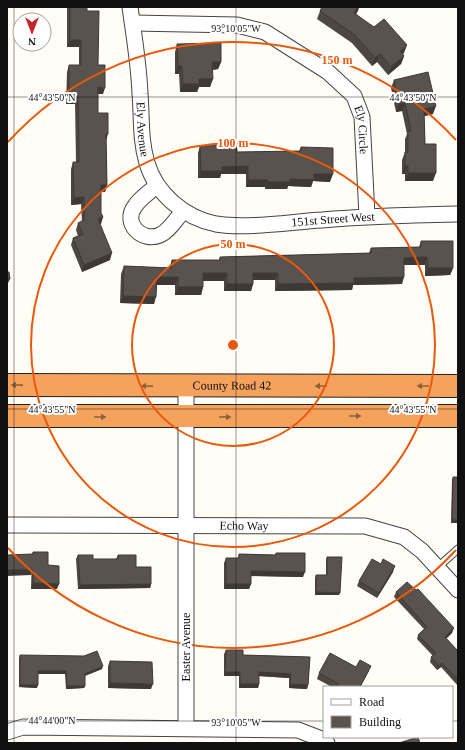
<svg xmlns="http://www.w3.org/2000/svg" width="465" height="750" font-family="'Times New Roman',serif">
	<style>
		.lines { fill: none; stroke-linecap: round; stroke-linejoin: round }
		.lane-casing { stroke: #444; stroke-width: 9 }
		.street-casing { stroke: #444; stroke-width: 17 }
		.highway-casing { stroke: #222; stroke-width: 24 }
		.lane { stroke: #fff; stroke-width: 7 }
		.street { stroke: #fff; stroke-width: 15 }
		.highway { stroke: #f5a25d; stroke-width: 22 }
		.wall { fill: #4d4742 }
		.shaded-wall { fill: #3f3936 }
		.building { fill: #5a524d; stroke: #3f3936 }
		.oneway { fill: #8e613b }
		.ticks { fill: none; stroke: #111; stroke-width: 1; stroke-opacity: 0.45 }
		.ring { fill: none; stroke: #e8590c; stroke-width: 2 }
		.labels { text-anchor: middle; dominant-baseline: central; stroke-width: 4; stroke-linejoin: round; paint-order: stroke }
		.street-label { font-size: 12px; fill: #111; stroke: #fff }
		.ticks-label { font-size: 10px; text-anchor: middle; fill: #111; stroke: #fff; stroke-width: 4; stroke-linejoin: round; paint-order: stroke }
		.centre { fill: #e8590c; stroke: #fff; stroke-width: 2 }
		.ring-label { font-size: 12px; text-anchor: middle; font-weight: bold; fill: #e8590c; stroke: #fff; stroke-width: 4; stroke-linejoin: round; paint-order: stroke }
	</style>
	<rect width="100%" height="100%" fill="#fffdf5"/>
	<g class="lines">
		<g class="lane-casing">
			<path id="lane" d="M 438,567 L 458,549"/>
		</g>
		<g class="street-casing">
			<g id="street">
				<path id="s1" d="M 130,7 C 134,36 139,65 140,94 C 142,118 140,140 147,163 C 156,194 185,218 216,224 C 247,229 290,222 322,220 C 367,216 413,215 458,214"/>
				<path id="s2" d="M 133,23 L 237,25 L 265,32 L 328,72 L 354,96 L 362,117 L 367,216"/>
				<path d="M 157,185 C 150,192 140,198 135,206 C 122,223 142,243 160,235 C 169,231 177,218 183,211"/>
				<path id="s3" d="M 7,525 L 365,526 L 404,537 L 422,551 L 458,590"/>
				<path d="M 186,728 L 186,386"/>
				<path d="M 7,732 L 23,727 L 298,730 L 324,740 L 327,743"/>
			</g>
		</g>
		<g class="highway-casing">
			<g id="highway">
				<path id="s4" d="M 7,385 L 458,386"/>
				<path d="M 7,416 L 458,416"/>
			</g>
		</g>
		<use href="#lane" class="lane"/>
		<use href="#street" class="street"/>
		<use href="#highway" class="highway"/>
	</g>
	<g class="wall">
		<path d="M 67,7 L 87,7 L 87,11 L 98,65 L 103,94 L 98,94 L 98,113 L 106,141 L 107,185 L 105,192 L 101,192 L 101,213 L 103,217 L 100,224 L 110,260 L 82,272 L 71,245 L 73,238 L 78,236 L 76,230 L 78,223 L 82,222 L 81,204 L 71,205 L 71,169 L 73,162 L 76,162 L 75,104 L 66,104 L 67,72 L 69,65 L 79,65 L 79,47 L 67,47 Z"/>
		<path d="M 322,7 L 359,7 L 356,14 L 404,53 L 403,54 L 404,56 L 401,64 L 388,75 L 377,62 L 372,66 L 352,43 L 317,19 L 320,11 Z"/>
		<path d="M 177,44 L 221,62 L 218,69 L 213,70 L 210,87 L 199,87 L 197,92 L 180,92 L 179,74 L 175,74 L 175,52 Z"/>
		<path d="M 394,80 L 433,114 L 424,116 L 425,144 L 433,181 L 405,181 L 405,174 L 402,174 L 402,160 L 405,152 L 405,139 L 407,134 L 402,111 L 396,112 L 391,88 Z"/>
		<path d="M 200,146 L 237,152 L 299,151 L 301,147 L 330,182 L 313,181 L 311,187 L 288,186 L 287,189 L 265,189 L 265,187 L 246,187 L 246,174 L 221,174 L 220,178 L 198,178 L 198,153 Z"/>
		<path d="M 421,241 L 453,268 L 450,275 L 425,276 L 425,265 L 404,265 L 402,284 L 353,285 L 352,290 L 275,291 L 275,280 L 253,280 L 253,284 L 251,291 L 224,291 L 224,281 L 203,281 L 203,287 L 201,295 L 175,295 L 175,285 L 157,285 L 154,304 L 120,303 L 121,274 L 124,266 L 169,268 L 172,260 L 219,260 L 220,257 L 369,253 L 371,248 L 419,247 Z"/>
		<path d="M 453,477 L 458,523 L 451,523 L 452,480 Z"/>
		<path d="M 33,552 L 48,565 L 57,589 L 31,589 L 32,554 Z"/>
		<path d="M 276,553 L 303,577 L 251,576 L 251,584 L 249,589 L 224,589 L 224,563 L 226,558 L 238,558 L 239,554 L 275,555 Z"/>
		<path d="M 78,555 L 93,559 L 116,559 L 118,555 L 151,584 L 150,588 L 78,589 L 76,559 Z"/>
		<path d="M 327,557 L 339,595 L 315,595 L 315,578 L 316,575 L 326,575 L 326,560 Z"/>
		<path d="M 393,572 L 377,598 L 357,586 L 359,581 Z"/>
		<path d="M 396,592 L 452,633 L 446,639 L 458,651 L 458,686 L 441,667 L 437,670 L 430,662 L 431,657 L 433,656 L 417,639 L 418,635 L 424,629 L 394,597 Z"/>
		<path d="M 226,650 L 243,655 L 310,657 L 308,685 L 307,689 L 289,688 L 289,678 L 259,676 L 259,684 L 258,688 L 239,688 L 239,676 L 224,676 L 224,654 Z"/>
		<path d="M 20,655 L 102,669 L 85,676 L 85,686 L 84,688 L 66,689 L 65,674 L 38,674 L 37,688 L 19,687 L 19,658 Z"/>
		<path d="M 110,661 L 151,689 L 108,688 L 108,666 Z"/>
		<path d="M 356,667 L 369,671 L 360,687 L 332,687 L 317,679 L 319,673 Z"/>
	</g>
	<g class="shaded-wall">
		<path d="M 358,7 L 359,7 L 358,11 L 351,21 L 354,13 Z"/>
		<path d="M 70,40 L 81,40 L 79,47 L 67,47 Z"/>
		<path d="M 407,45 L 404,53 L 397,59 L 400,51 Z"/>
		<path d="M 380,54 L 377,62 L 372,66 L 375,58 Z"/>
		<path d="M 404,56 L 401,64 L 388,75 L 391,67 Z"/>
		<path d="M 212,62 L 221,62 L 218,69 L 210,70 Z"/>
		<path d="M 178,66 L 182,66 L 179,74 L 175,74 Z"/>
		<path d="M 199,79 L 213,79 L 210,87 L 199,87 L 197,92 L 180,92 L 183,84 Z"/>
		<path d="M 98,87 L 105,88 L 103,94 L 96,94 Z"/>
		<path d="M 69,97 L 78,97 L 75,104 L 66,104 Z"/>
		<path d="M 405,103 L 402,111 L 396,112 L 399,104 Z"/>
		<path d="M 436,106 L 433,114 L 421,117 L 424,109 Z"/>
		<path d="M 106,134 L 108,134 L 106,141 Z"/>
		<path d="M 248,166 L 246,174 L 221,174 L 220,178 L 198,178 L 201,171 L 222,167 Z"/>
		<path d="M 405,166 L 408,166 L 405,174 L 402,174 Z"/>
		<path d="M 408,173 L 436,173 L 433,181 L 405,181 Z"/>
		<path d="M 314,174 L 333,174 L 330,182 L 313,181 L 311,187 L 288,186 L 287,189 L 265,189 L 268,182 L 290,179 Z"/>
		<path d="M 248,180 L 268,180 L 265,187 L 246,187 Z"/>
		<path d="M 101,185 L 107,185 L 105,192 L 98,192 Z"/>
		<path d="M 84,197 L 81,204 L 71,205 L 74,198 Z"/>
		<path d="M 103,217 L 101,224 L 96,226 L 98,219 Z"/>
		<path d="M 112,253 L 110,260 L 82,272 L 84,265 Z"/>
		<path d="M 427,257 L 425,265 L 401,265 L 404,258 Z"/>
		<path d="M 428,268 L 453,268 L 450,275 L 425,276 Z"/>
		<path d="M 203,273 L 227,273 L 224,281 L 200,281 Z"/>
		<path d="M 253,273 L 278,273 L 275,280 L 250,280 Z"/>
		<path d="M 157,277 L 178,277 L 175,285 L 154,285 Z"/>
		<path d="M 404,277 L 402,284 L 353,285 L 352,290 L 275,291 L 278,284 L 354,278 Z"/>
		<path d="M 7,279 L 10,279 L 8,283 L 7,283 Z"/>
		<path d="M 227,284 L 253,284 L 251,291 L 224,291 Z"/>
		<path d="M 178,287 L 203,287 L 201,295 L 175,295 Z"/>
		<path d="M 123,296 L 156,297 L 154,304 L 120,303 Z"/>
		<path d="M 452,520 L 458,520 L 458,523 L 451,523 Z"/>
		<path d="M 395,566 L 393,572 L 377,598 L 379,593 Z"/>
		<path d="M 7,570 L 33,570 L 31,575 L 7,576 Z"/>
		<path d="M 251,571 L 305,572 L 303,577 L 249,576 Z"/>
		<path d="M 33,583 L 59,584 L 57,589 L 31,589 Z"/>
		<path d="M 151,584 L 150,588 L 78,589 L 80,585 Z"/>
		<path d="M 226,584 L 251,584 L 249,589 L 224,589 Z"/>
		<path d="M 316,592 L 340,593 L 339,595 L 315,595 Z"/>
		<path d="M 454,628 L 452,633 L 443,641 L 445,637 Z"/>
		<path d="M 442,663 L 441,667 L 437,670 L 439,666 Z"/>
		<path d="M 103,666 L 102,669 L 84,676 L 85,674 Z"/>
		<path d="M 38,671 L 66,671 L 65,674 L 37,674 Z"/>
		<path d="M 225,672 L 240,672 L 239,676 L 224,676 Z"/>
		<path d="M 259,672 L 291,674 L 289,678 L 258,676 Z"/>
		<path d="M 110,683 L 153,684 L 151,689 L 108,688 Z"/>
		<path d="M 240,684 L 259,684 L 258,688 L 239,688 Z"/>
		<path d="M 290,684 L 308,685 L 307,689 L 289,688 Z"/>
		<path d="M 20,685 L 38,685 L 37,688 L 19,687 Z"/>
		<path d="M 67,686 L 85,686 L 84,688 L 66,689 Z"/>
	</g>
	<g class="building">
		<path d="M 70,7 L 87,7 L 87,11 L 99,11 L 98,65 L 105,65 L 105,88 L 98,87 L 98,113 L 108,113 L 108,134 L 106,134 L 107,185 L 101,185 L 101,213 L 103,217 L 98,219 L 112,253 L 84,265 L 73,238 L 83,234 L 78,223 L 84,220 L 84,197 L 74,198 L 73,162 L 79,162 L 78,97 L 69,97 L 69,65 L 81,65 L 81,40 L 70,40 Z"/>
		<path d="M 322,7 L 358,7 L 354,13 L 374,27 L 384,19 L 407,45 L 400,51 L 404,56 L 391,67 L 380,54 L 375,58 L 355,35 L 320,11 Z"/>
		<path d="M 221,43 L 221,62 L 212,62 L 213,79 L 199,79 L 199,84 L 183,84 L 182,66 L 178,66 L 177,44 Z"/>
		<path d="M 428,72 L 436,106 L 424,109 L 425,144 L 436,144 L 436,173 L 408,173 L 408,166 L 405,166 L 405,152 L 408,152 L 408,131 L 411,131 L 405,103 L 399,104 L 394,80 Z"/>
		<path d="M 237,145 L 237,152 L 301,151 L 301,147 L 333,148 L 333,174 L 314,174 L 314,180 L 290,179 L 290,182 L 268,182 L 268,180 L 248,180 L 248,166 L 222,167 L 223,171 L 201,171 L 200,146 Z"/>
		<path d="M 421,241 L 453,241 L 453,268 L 428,268 L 427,257 L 404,258 L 404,277 L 354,278 L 354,283 L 278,284 L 278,273 L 253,273 L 253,284 L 227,284 L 227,273 L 203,273 L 203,287 L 178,287 L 178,277 L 157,277 L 156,297 L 123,296 L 124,266 L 172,268 L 172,260 L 220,260 L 220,257 L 371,253 L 371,248 L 421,247 Z"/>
		<path d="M 7,272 L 9,272 L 10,279 L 7,279 Z"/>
		<path d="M 453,477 L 458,477 L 458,520 L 452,520 Z"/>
		<path d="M 33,552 L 48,552 L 48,565 L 59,566 L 59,584 L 33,583 L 33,570 L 7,570 L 7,555 L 33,554 Z"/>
		<path d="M 276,553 L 305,553 L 305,572 L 251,571 L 251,584 L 226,584 L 226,558 L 239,558 L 239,554 L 276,555 Z"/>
		<path d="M 78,555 L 93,555 L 93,559 L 118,559 L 118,555 L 136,555 L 136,567 L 151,567 L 151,584 L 80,585 Z"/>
		<path d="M 327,557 L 342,557 L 340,593 L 316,592 L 316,575 L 327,575 Z"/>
		<path d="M 372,559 L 381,564 L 383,559 L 395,566 L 379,593 L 359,581 Z"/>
		<path d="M 407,582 L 416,590 L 418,589 L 454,628 L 445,637 L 458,651 L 458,679 L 442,663 L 439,666 L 431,657 L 436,653 L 418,635 L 427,627 L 396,592 Z"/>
		<path d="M 226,650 L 243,650 L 243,655 L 310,657 L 308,685 L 290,684 L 291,674 L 259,672 L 259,684 L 240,684 L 240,672 L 225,672 Z"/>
		<path d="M 97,651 L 103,666 L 85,674 L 85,686 L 67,686 L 66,671 L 38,671 L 38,685 L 20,685 L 20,655 L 84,656 Z"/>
		<path d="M 330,653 L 356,667 L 360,660 L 371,666 L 360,687 L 337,687 L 339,684 L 319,673 Z"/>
		<path d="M 110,661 L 152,662 L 153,684 L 110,683 Z"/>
		<path d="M 418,737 L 420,743 L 399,743 Z"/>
	</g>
	<defs><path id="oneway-solid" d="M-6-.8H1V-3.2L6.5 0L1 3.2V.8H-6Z"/></defs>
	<g class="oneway">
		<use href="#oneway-solid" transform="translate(17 385) rotate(-179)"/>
		<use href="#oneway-solid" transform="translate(147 386) rotate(-179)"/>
		<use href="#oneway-solid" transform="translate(321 386) rotate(180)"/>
		<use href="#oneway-solid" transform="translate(423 386) rotate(180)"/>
		<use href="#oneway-solid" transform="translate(355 416)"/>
		<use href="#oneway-solid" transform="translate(100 417)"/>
		<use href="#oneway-solid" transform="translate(225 417)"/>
	</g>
	<path class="ticks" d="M 14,7 L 14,743M 236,7 L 236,743M 7,97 L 458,97M 7,409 L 458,409M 7,721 L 324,721M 452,721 L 458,721"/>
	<g class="ring">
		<circle cx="233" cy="345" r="101"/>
		<circle cx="233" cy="345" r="202"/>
		<path d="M456 550A303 303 0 0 1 8 548M8 142A303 303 0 0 1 456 140"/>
	</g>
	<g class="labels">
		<g class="street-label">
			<text stroke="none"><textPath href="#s1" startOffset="123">Ely Avenue</textPath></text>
			<text stroke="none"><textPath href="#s2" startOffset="278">Ely Circle</textPath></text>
			<text stroke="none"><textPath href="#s1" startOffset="371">151st Street West</textPath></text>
			<text stroke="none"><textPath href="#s4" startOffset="225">County Road 42</textPath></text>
			<text stroke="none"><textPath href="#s3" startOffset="237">Echo Way</textPath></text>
			<text transform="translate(186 647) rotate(-90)">Easter Avenue</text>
		</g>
	</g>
	<g class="ticks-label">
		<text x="236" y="32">93°10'05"W</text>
		<text x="413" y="101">44°43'50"N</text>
		<text x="52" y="101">44°43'50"N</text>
		<text x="413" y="413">44°43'55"N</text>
		<text x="52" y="413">44°43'55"N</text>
		<text x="52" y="724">44°44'00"N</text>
		<text x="236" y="726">93°10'05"W</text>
	</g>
	<circle cx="233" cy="345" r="6" class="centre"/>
	<g class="ring-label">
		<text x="337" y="64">150 m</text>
		<text x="233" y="147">100 m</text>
		<text x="233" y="248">50 m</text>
	</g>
	<rect width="465" height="750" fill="none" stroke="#111111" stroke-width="16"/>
	<rect x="323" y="686" width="130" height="52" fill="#ffffff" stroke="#a0a0a0"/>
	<rect x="331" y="699" width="20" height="6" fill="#ffffff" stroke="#a0a0a0"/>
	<text x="359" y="706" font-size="12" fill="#111111">Road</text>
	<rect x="331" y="716" width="20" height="12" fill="#5a524d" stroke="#a0a0a0"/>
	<text x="359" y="726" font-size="12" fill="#111111">Building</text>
	<g transform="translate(32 32) rotate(180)"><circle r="19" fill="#ffffff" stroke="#a0a0a0"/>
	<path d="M0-3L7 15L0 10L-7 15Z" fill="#c4262e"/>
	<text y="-6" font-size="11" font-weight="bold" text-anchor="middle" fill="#111111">N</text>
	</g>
</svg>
